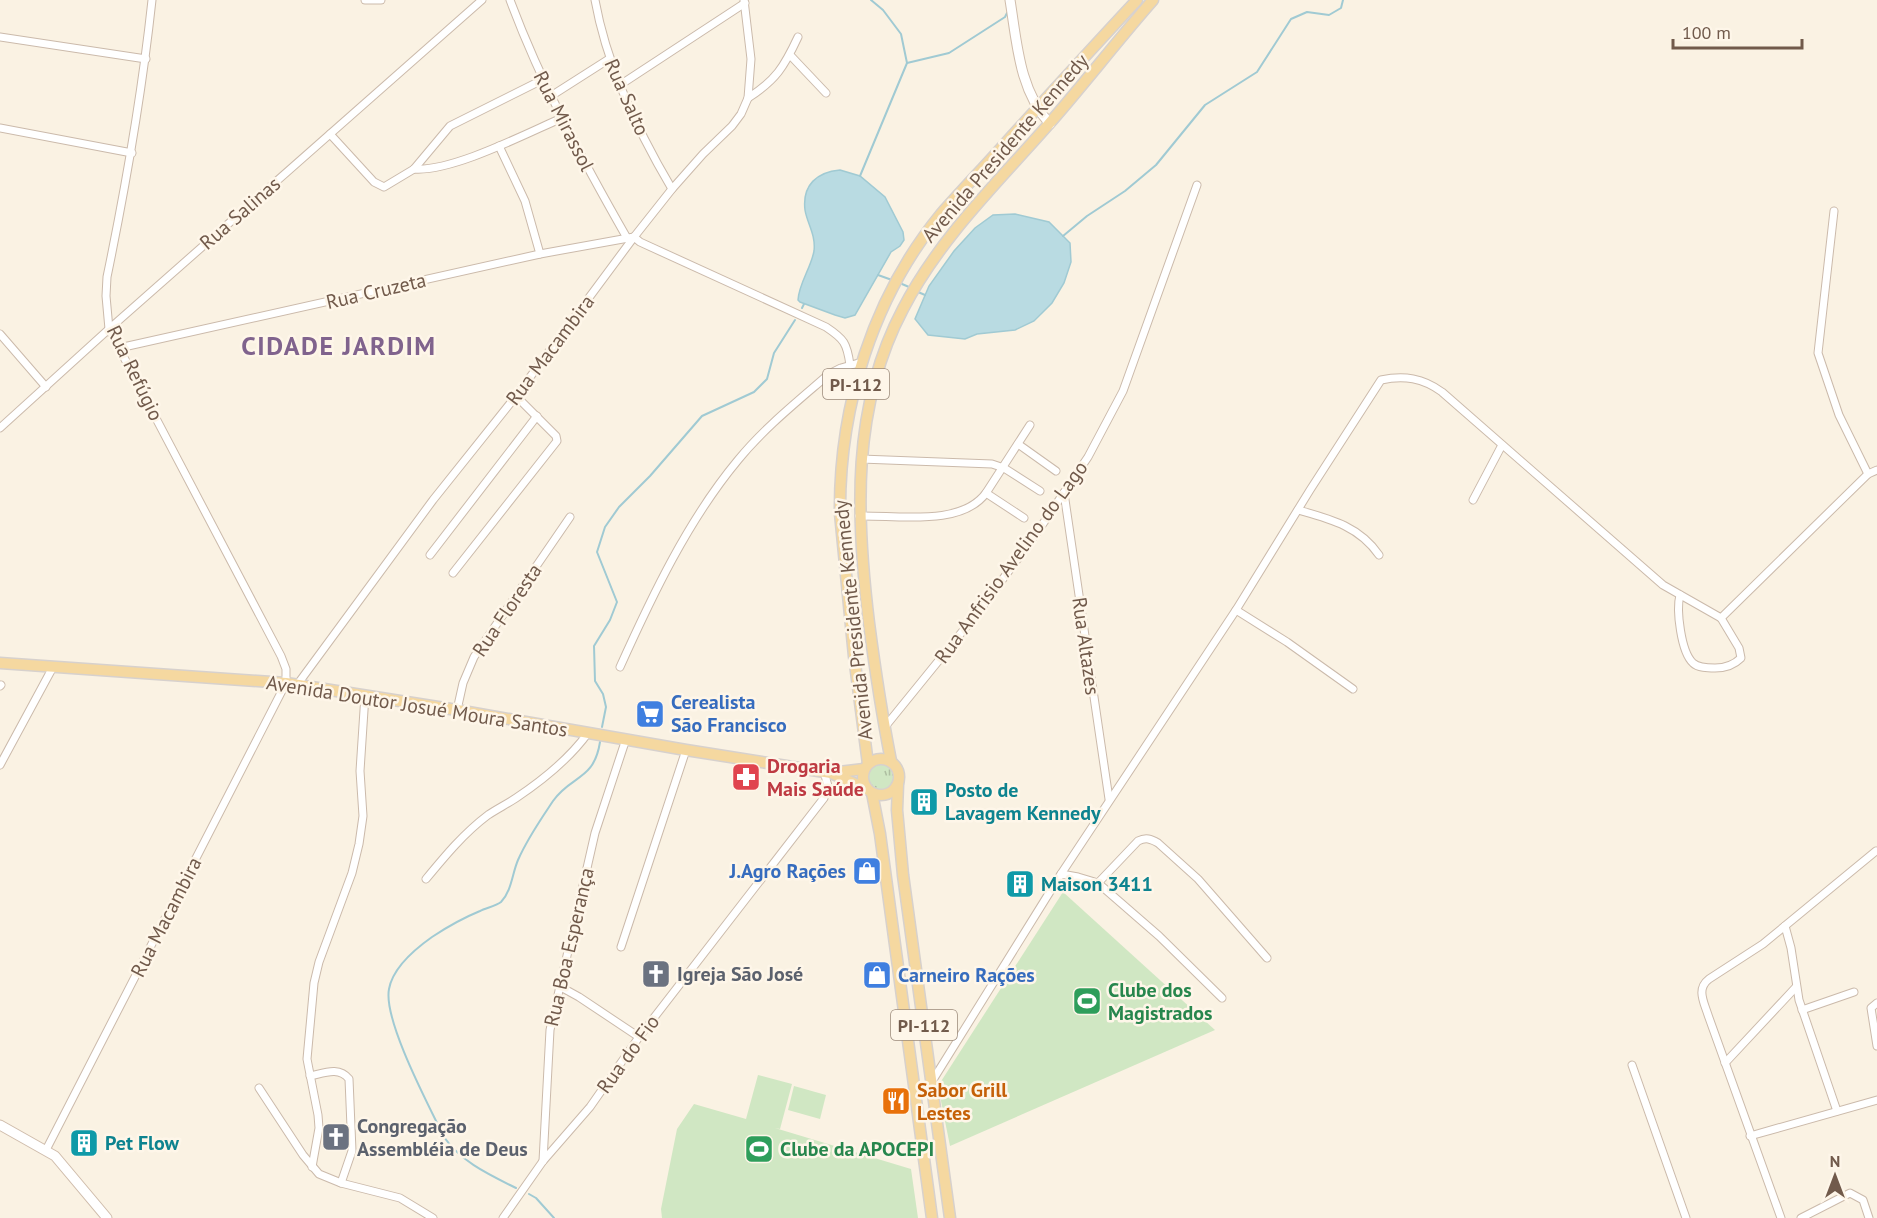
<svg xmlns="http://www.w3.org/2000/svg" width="1877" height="1218" font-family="'PT Sans',sans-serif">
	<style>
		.grass { fill: url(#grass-tufts) }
		.garden { fill: #d0e7c3 }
		.water { fill: #b9dbe2; stroke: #a0cad3; stroke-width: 1.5 }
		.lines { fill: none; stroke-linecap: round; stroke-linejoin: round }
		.stream { stroke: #a0cad3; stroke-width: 2 }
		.street-casing { stroke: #cbbaab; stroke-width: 9 }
		.secondary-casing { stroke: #cfbcab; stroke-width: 11 }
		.primary-casing { stroke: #d7d1cd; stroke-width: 13 }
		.street { stroke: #fff; stroke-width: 7 }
		.secondary { stroke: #fff; stroke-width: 9 }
		.primary { stroke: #f5d8a0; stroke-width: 10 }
		.labels { text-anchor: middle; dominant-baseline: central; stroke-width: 5; stroke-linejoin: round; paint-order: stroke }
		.shield { fill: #fef6e9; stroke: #9b897a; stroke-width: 1.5 }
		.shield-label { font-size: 18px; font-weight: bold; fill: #715a4b }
		.street-label { font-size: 20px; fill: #715a4b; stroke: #fef6e9 }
		.shop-label { font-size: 20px; font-weight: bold; fill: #366cbe; stroke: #fef6e9; text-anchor: start }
		.health-label { font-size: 20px; font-weight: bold; fill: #be3a42; stroke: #fef6e9; text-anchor: start }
		.culture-label { font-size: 20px; font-weight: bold; fill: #0d838f; stroke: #fef6e9; text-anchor: start }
		.worship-label { font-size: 20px; font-weight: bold; fill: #5b616d; stroke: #fef6e9; text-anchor: start }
		.leisure-label { font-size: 20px; font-weight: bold; fill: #27864d; stroke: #fef6e9; text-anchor: start }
		.food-label { font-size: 20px; font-weight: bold; fill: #c56008; stroke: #fef6e9; text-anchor: start }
		.district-label { font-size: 26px; font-weight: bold; letter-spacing: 1.5px; fill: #80638d; stroke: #fef6e9 }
	</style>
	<defs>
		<pattern id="grass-tufts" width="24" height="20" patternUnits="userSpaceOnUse" patternTransform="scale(1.5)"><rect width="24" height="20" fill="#d0e7c3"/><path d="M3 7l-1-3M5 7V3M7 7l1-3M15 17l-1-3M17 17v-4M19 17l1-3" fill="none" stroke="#adbea0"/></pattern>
	</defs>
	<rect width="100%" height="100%" fill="#faf2e3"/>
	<circle class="grass" cx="881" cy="777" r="14"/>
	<g class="garden">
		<path d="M 1063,892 L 1215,1030 L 950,1146 L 938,1086 Z"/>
		<path d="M 758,1075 L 792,1084 L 780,1129 L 775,1128 L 911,1169 L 918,1218 L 662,1218 L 661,1209 L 677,1129 L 694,1104 L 746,1119 Z"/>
		<path d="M 794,1086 L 826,1095 L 820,1119 L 788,1110 Z"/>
	</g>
	<g class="water">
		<path d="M 840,170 L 860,176 L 885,197 L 903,232 L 904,240 L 900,246 L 891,252 L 855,315 L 845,318 L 835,315 L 800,302 L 798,300 C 799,283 811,268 814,251 C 816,235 807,223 805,210 C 802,185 817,172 840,170 Z"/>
		<path d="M 1015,214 L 1049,222 L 1070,243 L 1071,262 L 1064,283 L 1052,303 L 1034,321 L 1015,330 L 977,334 L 965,339 L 928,335 L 915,319 L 929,286 L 954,251 L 975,228 L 993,215 Z"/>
	</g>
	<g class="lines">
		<g class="stream">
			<path d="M 907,63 L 949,53 L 1005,17 L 1007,13"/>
			<path d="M 860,176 L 907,63 L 901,34 L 883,10 L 871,0"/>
			<path d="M 1063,236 L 1087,216 L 1125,191 L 1156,165 L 1205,105 L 1257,72 L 1291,19 L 1307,12 L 1329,15 L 1341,8 L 1343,0"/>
			<path d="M 878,275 L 892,280"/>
			<path d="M 902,284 L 909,287"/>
			<path d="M 918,292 L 925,295"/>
			<path d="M 802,308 L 804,304"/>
			<path d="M 602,727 L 606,707 L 603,694 L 595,681 L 594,646 L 610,620 L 617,602 L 597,552 L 605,527 L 619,507 L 650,476 L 702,416 L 754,392 L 767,379 L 774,353 L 795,320"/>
			<path d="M 516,1188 C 490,1175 461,1162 444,1137 C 429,1106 383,1020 389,989 C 393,967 415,949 432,937 C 447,927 463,918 480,911 C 486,908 496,906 501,902 C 512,890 512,874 518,860 C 527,839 541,819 553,801 C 571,775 594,781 600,742"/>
			<path d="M 529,1194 L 536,1198 L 554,1218"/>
		</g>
		<g class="street-casing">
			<g id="street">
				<path d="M 365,0 L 381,0"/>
				<path d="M 510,0 C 541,83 583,161 627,238"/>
				<path d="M 595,0 C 607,67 637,130 672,189"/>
				<path d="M 0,37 L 146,59"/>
				<path d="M 790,55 L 826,93"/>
				<path d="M 620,85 L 745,3"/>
				<path d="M 551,96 L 609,59"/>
				<path d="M 748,98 C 776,80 784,67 798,37"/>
				<path d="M 0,128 L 132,153"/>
				<path d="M 330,134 L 374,182 L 384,187 L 414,169 L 450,126 L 542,80"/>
				<path d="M 499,146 L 525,201 L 540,254"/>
				<path d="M 414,169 C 452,172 525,134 562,118"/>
				<path d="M 1834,211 L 1818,353 L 1839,415 L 1868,474"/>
				<path d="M 634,237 L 640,242 L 826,327 C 844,339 847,343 850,365"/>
				<path d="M 0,334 L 46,387"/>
				<path d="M 119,348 L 540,254 L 634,237"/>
				<path d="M 0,428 L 109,329 L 482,0"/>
				<path d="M 1018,444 L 1056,471"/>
				<path d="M 861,459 L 992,464 L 1004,468 L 1040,491"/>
				<path d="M 986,493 L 1024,518"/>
				<path d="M 1064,493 L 1109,799"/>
				<path d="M 1473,500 L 1502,445"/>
				<path d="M 1298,510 C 1330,519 1359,526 1379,555"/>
				<path d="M 859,516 C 897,515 961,527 986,493 L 1030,425"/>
				<path d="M 430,555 L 537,416"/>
				<path d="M 453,573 L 557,441 L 556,436 L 516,396"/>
				<path d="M 1680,595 C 1676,610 1681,652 1693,663 C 1698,668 1708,668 1715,668 C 1725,668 1734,665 1741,658 L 1739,648 L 1721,618"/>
				<path d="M 1236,610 L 1287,642 L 1353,689"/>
				<path d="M 620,667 C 652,596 688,520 738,460 C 764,428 798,401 829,374 L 841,368 L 862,362"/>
				<path d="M 297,685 L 433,500 L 516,396 L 634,237 L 672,189 L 703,154 L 732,126 L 741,114 L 748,98 L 751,59 L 744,0"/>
				<path d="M 0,686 L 1,685"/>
				<path d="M 457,710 L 463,683 L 474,657 L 570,517"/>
				<path d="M 884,728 L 983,606 L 1036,534 L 1088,457 L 1123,391 L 1197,185"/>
				<path d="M 0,765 L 53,667"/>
				<path d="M 1061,874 L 1078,877 L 1098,883 L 1159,936 L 1222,998"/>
				<path d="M 426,879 C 445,856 464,833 488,815 C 497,809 507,804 516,798 C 543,780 569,759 588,733"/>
				<path d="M 1098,883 L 1138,841 C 1146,837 1151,839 1158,843 L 1198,879 L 1267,958"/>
				<path d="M 1785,926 L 1791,948 L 1799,1000 L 1837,1111"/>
				<path d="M 621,947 L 686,750"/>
				<path d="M 559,986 L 579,997 L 639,1037"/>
				<path d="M 1877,1003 L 1871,1008 L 1877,1046"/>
				<path d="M 1802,1010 L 1854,992"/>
				<path d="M 1725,1063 L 1796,987"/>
				<path d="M 1632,1065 L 1686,1218"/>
				<path d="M 310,1076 C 324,1073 339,1066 349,1079 L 352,1151 L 341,1183"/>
				<path d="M 931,1083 L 1061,874 L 1236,610 L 1310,490 L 1381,380 C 1404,375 1423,378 1442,392 L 1663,585 L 1721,618 L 1868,474 L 1877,470"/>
				<path d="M 259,1088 L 303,1155 L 319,1174 L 341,1183 L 400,1198 L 433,1218"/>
				<path d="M 1750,1136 L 1877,1100"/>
				<path d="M 46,1150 L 286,683 L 286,669 L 281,656 L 109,329 L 106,296 L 107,277 C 126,185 142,93 152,0"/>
				<path d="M 543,1161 L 550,1030 L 595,833 L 626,739"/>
				<path d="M 312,1167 L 319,1128 L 318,1115 L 307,1059 L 314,983 L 319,962 L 352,873 L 359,844 L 363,816 L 360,771 L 365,695"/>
				<path d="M 503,1218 L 543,1161 L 590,1107 L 639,1037 L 824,798 L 828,786 L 824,772"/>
				<path d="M 1781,1218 L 1708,1015 C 1704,1002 1696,989 1709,979 L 1763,944 L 1876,851"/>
				<path d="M 1801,1218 L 1850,1193 L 1863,1200 L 1869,1218"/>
			</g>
		</g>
		<g class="secondary-casing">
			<g id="secondary">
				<path d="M 1010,0 C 1017,43 1019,90 1050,124"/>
				<path d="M 0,1125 L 55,1156 L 107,1218"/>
			</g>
		</g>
		<g class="primary-casing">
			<g id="primary">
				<path d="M 0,663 L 286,683 L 457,710 L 686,750 L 831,773 L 864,769"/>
				<circle cx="881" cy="777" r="18"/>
				<path d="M 891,761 C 882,715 875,669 869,623 C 856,517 851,407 903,309 C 939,239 997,183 1048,125 C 1084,84 1117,41 1153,0"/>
				<path d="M 868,764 L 854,656 L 840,513 C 839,406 873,297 941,214 C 964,188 988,163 1011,137 C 1053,91 1095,45 1137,0"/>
				<path d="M 831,773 L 867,789"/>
				<path d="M 898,784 L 897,810 L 903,875 L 950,1218"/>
				<path d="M 872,793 L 880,834 L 932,1218"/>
			</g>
		</g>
		<use href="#street" class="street"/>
		<use href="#secondary" class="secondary"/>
		<use href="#primary" class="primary"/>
	</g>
	<defs>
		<g id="supermarket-square" transform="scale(1.5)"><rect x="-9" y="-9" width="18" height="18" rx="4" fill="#3f7fe0" stroke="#fef6e9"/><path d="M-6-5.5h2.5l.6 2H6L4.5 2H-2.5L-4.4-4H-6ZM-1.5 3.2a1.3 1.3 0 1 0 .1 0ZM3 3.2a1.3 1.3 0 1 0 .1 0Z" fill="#fff"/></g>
		<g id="pharmacy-square" transform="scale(1.5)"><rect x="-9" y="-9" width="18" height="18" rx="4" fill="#e0444e" stroke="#fef6e9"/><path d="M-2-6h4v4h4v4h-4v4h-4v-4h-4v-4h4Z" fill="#fff"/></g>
		<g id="building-square" transform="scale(1.5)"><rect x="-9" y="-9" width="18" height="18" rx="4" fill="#0f9aa8" stroke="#fef6e9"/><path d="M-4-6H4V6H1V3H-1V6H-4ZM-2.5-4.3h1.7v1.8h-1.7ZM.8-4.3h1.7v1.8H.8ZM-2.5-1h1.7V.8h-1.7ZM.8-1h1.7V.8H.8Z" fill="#fff"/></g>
		<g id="shop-square" transform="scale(1.5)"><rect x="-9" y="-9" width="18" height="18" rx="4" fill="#3f7fe0" stroke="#fef6e9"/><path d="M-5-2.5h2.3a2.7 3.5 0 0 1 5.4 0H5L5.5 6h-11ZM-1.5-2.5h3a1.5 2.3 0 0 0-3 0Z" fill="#fff"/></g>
		<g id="church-square" transform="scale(1.5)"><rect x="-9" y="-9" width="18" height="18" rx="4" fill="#6b7280" stroke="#fef6e9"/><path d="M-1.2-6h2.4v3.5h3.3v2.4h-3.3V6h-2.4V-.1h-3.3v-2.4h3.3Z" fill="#fff"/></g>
		<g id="stadium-square" transform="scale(1.5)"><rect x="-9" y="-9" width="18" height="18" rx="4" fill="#2e9e5b" stroke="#fef6e9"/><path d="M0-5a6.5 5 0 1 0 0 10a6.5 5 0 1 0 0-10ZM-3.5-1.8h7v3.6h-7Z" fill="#fff"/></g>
		<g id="restaurant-square" transform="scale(1.5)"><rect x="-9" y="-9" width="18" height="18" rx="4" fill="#e8710a" stroke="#fef6e9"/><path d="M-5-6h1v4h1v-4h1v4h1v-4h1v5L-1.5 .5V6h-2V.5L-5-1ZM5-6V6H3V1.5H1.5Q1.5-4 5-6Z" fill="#fff"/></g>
	</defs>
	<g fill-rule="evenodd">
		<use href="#supermarket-square" x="650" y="714"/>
		<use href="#pharmacy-square" x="746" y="777"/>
		<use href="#building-square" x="924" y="802"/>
		<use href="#shop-square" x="867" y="871"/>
		<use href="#building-square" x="1020" y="884"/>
		<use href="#church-square" x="656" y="974"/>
		<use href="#shop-square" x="877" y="975"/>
		<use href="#stadium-square" x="1087" y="1001"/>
		<use href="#restaurant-square" x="896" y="1101"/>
		<use href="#church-square" x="336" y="1137"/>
		<use href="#building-square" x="84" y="1143"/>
		<use href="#stadium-square" x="759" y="1149"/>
	</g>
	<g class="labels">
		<g class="shield">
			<rect x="823" y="369" width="66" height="30" rx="4.5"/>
			<rect x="891" y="1010" width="66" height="30" rx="4.5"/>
		</g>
		<g class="shield-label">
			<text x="856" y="384">PI-112</text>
			<text x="924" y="1025">PI-112</text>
		</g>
		<g class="street-label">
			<text transform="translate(627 97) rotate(66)">Rua Salto</text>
			<text transform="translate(564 121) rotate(63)">Rua Mirassol</text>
			<text transform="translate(1005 148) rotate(-49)">Avenida Presidente Kennedy</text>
			<text transform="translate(240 213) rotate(-41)">Rua Salinas</text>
			<text transform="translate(376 291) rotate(-13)">Rua Cruzeta</text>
			<text transform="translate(550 350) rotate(-53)">Rua Macambira</text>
			<text transform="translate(135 373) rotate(64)">Rua Refúgio</text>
			<text transform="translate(1011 562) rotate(-54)">Rua Anfrisio Avelino do Lago</text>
			<text transform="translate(507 610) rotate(-56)">Rua Floresta</text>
			<text transform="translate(853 620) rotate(-96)">Avenida Presidente Kennedy</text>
			<text transform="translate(1086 646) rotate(82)">Rua Altazes</text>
			<text transform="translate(417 706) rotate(9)">Avenida Doutor Josué Moura Santos</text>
			<text transform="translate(166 917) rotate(-63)">Rua Macambira</text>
			<text transform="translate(569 947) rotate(-77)">Rua Boa Esperança</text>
			<text transform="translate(628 1054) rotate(-54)">Rua do Fio</text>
		</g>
		<g class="shop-label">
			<text x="671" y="702">Cerealista<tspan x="671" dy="23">São Francisco</tspan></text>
			<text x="846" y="871" text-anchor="end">J.Agro Rações</text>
			<text x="898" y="975">Carneiro Rações</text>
		</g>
		<g class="health-label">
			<text x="767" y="766">Drogaria<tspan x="767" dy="23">Mais Saúde</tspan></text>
		</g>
		<g class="culture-label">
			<text x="945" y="790">Posto de<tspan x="945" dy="23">Lavagem Kennedy</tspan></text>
			<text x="1041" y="884">Maison 3411</text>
			<text x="105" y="1143">Pet Flow</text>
		</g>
		<g class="worship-label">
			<text x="677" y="974">Igreja São José</text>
			<text x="357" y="1126">Congregação<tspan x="357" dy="23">Assembléia de Deus</tspan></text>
		</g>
		<g class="leisure-label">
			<text x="1108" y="990">Clube dos<tspan x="1108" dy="23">Magistrados</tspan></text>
			<text x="780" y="1149">Clube da APOCEPI</text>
		</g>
		<g class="food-label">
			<text x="917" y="1090">Sabor Grill<tspan x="917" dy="23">Lestes</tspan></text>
		</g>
		<g class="district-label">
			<text x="339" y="345">CIDADE JARDIM</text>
		</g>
	</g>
	<g transform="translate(1835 1176)" stroke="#fef6e9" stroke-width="4.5" paint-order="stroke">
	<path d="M0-4.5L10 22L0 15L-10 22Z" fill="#715a4b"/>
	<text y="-9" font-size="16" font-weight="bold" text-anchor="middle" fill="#715a4b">N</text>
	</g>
	<path d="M1673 39v9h129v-9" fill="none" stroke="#715a4b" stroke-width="3"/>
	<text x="1682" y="39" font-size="18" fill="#715a4b" stroke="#fef6e9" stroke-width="4.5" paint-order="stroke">100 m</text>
</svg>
